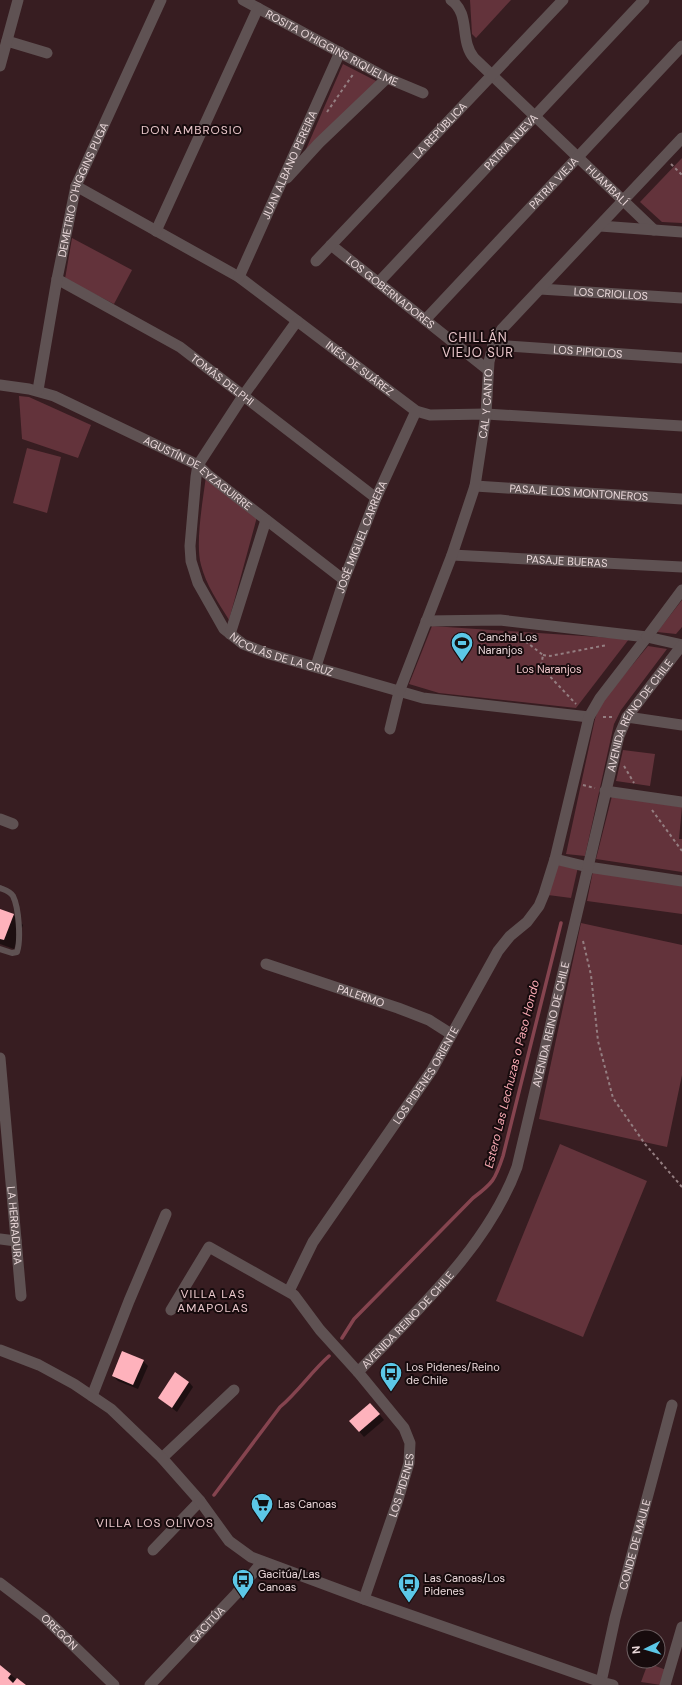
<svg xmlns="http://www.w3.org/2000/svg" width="682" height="1685" font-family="'DM Sans',sans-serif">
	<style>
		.green { fill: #63333b }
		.shadow { fill: #0007 }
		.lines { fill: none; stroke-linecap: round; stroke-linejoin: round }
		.stream { stroke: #85444f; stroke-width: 3.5 }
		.building { fill: #feb2bc }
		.path { stroke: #947e81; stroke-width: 2; stroke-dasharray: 3 3; stroke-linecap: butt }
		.service { stroke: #5f5253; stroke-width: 6 }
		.minor { stroke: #5f5253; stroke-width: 11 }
		.tertiary { stroke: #5f5253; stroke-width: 11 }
		.labels { text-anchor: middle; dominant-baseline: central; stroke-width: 4; stroke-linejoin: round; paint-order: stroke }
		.street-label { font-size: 11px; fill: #ead8da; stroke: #170b0d }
		.poi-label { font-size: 11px; fill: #ead8da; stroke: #170b0d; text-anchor: start }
		.park-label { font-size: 11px; fill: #f2c9cd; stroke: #170b0d }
		.neighbourhood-label { font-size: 12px; letter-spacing: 1px; fill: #eac7cb; stroke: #170b0d }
		.water-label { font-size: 12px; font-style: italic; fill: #f9a9b3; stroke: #170b0d }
		.quarter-label { font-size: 13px; letter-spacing: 1px; fill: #eac7cb; stroke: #170b0d }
	</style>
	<rect width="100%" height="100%" fill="#371d21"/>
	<g class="green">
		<path d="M 470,0 L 511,0 L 476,38 L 472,34 Z"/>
		<path d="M 343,64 L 380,83 L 300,163 Z"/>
		<path d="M 682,158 L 682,223 L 662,222 L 640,202 Z"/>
		<path d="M 72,238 L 132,270 L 114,304 L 65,279 Z"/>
		<path d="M 19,396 L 29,397 L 91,425 L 78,458 L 22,439 Z"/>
		<path d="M 27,448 L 61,457 L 47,513 L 13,503 Z"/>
		<path d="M 206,476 L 257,517 L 229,620 C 218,602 206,585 201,565 C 195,543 203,500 206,476 Z"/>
		<path d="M 682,600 L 682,627 L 676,634 L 657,632 Z"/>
		<path d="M 432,626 L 629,639 L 576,708 L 439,693 L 409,684 Z"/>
		<path d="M 648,646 L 667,649 L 621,710 L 614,724 L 585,856 L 566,854 L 595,719 L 600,704 Z"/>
		<path d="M 623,750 L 655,754 L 650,786 L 616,781 Z"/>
		<path d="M 612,796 L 682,807 L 679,839 L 682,839 L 682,872 L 596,859 Z"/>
		<path d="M 558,864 L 578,867 L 571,898 L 548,895 Z"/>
		<path d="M 593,871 L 682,884 L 682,914 L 587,901 Z"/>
		<path d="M 581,923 L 682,945 L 682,1075 L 667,1147 L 539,1119 Z"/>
		<path d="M 560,1144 L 647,1181 L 583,1337 L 496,1301 Z"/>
		<path d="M 648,1663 L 666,1670 L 661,1685 L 641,1682 Z"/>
	</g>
	<g class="shadow">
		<path d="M 0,910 L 13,915 L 23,925 L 14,949 L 0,944 Z"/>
		<path d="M 143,1361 L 148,1366 L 138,1389 L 118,1381 L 113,1376 Z"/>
		<path d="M 189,1382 L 193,1387 L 177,1412 L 159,1398 Z"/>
		<path d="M 375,1409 L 384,1420 L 364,1437 L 350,1421 Z"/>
		<path d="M 0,1666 L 17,1680 L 25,1685 L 0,1685 Z"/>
	</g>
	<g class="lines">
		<g class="stream">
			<path d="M 342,1338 L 354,1319 L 473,1198 C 493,1183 495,1180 503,1156 L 561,923"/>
			<path d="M 214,1495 L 280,1407 C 298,1392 311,1372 329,1356"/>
		</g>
	</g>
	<g class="building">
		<path d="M 0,909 L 14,914 L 4,940 L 0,939 Z"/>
		<path d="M 122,1351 L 144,1360 L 133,1385 L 112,1376 Z"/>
		<path d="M 175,1372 L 189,1382 L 172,1408 L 158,1398 Z"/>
		<path d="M 370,1403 L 380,1414 L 359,1432 L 349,1421 Z"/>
		<path d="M 0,1665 L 11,1674 L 8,1678 L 13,1683 L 17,1678 L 26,1685 L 0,1685 Z"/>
	</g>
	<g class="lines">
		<g class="path">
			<path d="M 327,112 L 354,73"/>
			<path d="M 671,164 L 682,175"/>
			<path d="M 516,634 L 543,655 L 541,667 L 576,704"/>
			<path d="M 543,655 L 550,656 L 607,645"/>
			<path d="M 603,717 L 615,717"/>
			<path d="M 624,766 L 634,783"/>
			<path d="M 583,785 L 595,788"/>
			<path d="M 652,810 L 682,851"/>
			<path d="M 583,941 L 591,975 L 598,1041 L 613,1098 L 645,1144 L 682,1187"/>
		</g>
		<path class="service" d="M 0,888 C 5,890 10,891 13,896 C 19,908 21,940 17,952 L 12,953 L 0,949"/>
		<g class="minor">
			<path id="s1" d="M 243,0 L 387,78 L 423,93"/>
			<path id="s2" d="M 451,0 C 471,14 459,40 474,58 L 654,230"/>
			<path d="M 7,41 L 47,53"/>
			<path d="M 0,66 L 18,0"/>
			<path d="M 287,178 L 319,143 L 387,78"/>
			<path id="s3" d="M 76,186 L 239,277 L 416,411 L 430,415 L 486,414 L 682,426"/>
			<path d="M 600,226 L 682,232"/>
			<path d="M 156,231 L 258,8"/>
			<path id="s4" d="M 331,245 L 488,370"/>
			<path id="s5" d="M 316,261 L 563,0"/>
			<path id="s6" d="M 239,277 L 340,52"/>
			<path id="s7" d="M 57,279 L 180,347 L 376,498"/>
			<path id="s8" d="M 378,283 L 644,0"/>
			<path id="s9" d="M 540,289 L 682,298"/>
			<path id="s10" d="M 425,320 L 682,46"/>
			<path id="s11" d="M 297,321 L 243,396 L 198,465 L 196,477 L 190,546 L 191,561 L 198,583 L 224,629 L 243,644 L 266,653 L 423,698 L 589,717"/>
			<path id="s12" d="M 493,345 L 682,358"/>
			<path id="s13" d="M 0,385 L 29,389 L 54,396 L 198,465 L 207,474 L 344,580"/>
			<path id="s14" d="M 38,390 L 57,279 L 76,186 L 161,0"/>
			<path id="s15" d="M 475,486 L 682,499"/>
			<path id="s16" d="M 452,555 L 682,567"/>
			<path d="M 426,621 L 500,620 L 647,637 L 682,645"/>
			<path d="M 230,634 L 266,520"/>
			<path id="s17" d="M 316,666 L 344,580 L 376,498 L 416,411"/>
			<path d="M 627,717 L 682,725"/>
			<path id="s18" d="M 390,729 L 399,692 L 452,555 L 475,486 L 486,414 L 489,362 L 493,345 L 502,329 L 682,138"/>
			<path d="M 605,791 L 682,802"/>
			<path d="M 0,819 L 13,824"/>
			<path d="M 555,859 L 588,867 L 682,881"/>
			<path id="s19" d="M 266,964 L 398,1008 L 429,1020 L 451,1034"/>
			<path id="s20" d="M 0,1058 L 21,1296"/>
			<path d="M 0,1239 L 16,1241"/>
			<path id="s21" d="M 289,1291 L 313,1242 L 432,1070 L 498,951 L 510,936 L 527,922 L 539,906 L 544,894 L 555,859 L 589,717 L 600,698 L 647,637"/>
			<path d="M 171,1310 L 209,1247 L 294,1295 L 320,1330 L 358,1372"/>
			<path d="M 92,1396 L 129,1301 L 166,1214"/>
			<path d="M 162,1458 L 234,1390"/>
			<path d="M 153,1550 L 200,1501"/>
			<path id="s22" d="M 0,1583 L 43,1616 L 114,1685"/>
			<path id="s23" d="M 613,1685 L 601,1682 L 615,1618 L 672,1405"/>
			<path d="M 665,1685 L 682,1627"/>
		</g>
		<g class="tertiary">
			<path d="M 647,637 L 682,590"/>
			<path d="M 0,1350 L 39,1365 L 74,1384 L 111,1409 L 162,1458 L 200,1501 L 229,1541 L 251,1557 L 364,1599 L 601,1682 L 600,1685"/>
			<path id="s24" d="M 364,1599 L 397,1503 L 409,1463 L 410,1443 L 404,1428 L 358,1372 C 416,1311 487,1248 517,1167 L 619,736 L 627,717 L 682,645"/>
			<path id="s25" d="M 150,1685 L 236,1594 L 262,1562"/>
		</g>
	</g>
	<defs>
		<g id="stadium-pin" transform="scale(1.15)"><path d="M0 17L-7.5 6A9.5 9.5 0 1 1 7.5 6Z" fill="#5cc7e7" stroke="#170b0d"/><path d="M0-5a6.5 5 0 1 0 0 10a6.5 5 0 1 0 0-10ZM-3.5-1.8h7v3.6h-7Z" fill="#111"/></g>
		<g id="bus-pin" transform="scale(1.15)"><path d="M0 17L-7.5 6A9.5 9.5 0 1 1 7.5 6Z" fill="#5cc7e7" stroke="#170b0d"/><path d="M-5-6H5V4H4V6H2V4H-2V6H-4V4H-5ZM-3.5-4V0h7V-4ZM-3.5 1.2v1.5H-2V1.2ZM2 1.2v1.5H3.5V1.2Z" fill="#111"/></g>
		<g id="supermarket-pin" transform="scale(1.15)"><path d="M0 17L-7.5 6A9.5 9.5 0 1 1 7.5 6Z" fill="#5cc7e7" stroke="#170b0d"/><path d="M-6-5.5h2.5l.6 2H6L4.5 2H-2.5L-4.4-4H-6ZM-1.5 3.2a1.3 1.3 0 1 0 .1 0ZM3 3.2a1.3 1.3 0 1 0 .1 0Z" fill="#111"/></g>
	</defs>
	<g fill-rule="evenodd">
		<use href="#stadium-pin" x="462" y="643"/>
		<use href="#bus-pin" x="391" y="1373"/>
		<use href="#supermarket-pin" x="262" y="1504"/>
		<use href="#bus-pin" x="243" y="1580"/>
		<use href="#bus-pin" x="409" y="1584"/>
	</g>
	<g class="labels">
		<g class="street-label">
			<text stroke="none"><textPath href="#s1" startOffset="101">ROSITA O'HIGGINS RIQUELME</textPath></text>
			<text stroke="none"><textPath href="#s5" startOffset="180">LA REPÚBLICA</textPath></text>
			<text stroke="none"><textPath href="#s8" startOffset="194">PATRIA NUEVA</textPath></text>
			<text stroke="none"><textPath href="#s6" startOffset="123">JUAN ALBANO PEREIRA</textPath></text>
			<text stroke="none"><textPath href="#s10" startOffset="188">PATRIA VIEJA</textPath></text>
			<text stroke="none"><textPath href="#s2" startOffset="248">HUAMBALÍ</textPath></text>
			<text stroke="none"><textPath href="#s14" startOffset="206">DEMETRIO O'HIGGINS PUGA</textPath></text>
			<text stroke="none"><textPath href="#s4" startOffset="76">LOS GOBERNADORES</textPath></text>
			<text stroke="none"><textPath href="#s9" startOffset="71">LOS CRIOLLOS</textPath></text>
			<text stroke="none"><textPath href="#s12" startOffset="95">LOS PIPIOLOS</textPath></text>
			<text stroke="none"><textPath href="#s3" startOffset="338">INÉS DE SUÁREZ</textPath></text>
			<text stroke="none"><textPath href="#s7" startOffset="194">TOMÁS DELPHI</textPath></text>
			<text stroke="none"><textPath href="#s18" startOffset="341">CAL Y CANTO</textPath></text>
			<text stroke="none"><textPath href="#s13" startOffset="219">AGUSTÍN DE EYZAGUIRRE</textPath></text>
			<text stroke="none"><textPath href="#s15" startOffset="104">PASAJE LOS MONTONEROS</textPath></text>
			<text stroke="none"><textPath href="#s17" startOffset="137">JOSÉ MIGUEL CARRERA</textPath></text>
			<text stroke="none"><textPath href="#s16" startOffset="115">PASAJE BUERAS</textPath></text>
			<text stroke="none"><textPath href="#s11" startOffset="411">NICOLÁS DE LA CRUZ</textPath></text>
			<text stroke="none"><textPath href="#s24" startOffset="984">AVENIDA REINO DE CHILE</textPath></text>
			<text stroke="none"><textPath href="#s19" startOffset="100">PALERMO</textPath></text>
			<text stroke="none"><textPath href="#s24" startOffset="660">AVENIDA REINO DE CHILE</textPath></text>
			<text stroke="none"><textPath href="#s21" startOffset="256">LOS PIDENES ORIENTE</textPath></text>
			<text stroke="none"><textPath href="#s20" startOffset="168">LA HERRADURA</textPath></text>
			<text stroke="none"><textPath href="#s24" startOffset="324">AVENIDA REINO DE CHILE</textPath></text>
			<text stroke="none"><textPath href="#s24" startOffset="120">LOS PIDENES</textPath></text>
			<text stroke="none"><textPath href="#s23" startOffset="154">CONDE DE MAULE</textPath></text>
			<text stroke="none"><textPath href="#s25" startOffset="83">GACITÚA</textPath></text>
			<text stroke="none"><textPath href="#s22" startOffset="77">OREGÓN</textPath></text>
		</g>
		<g class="poi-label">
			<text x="478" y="637">Cancha Los<tspan x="478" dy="13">Naranjos</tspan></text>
			<text x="406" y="1367">Los Pidenes/Reino<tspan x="406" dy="13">de Chile</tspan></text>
			<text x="278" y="1504">Las Canoas</text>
			<text x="258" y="1574">Gacitúa/Las<tspan x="258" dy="13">Canoas</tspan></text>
			<text x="424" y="1578">Las Canoas/Los<tspan x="424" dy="13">Pidenes</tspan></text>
		</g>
		<g class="park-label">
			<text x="549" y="669">Los Naranjos</text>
		</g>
		<g class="neighbourhood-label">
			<text x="192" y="130">DON AMBROSIO</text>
			<text x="213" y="1294">VILLA LAS<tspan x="213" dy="14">AMAPOLAS</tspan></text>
			<text x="155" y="1523">VILLA LOS OLIVOS</text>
		</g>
		<g class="water-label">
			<text transform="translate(512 1074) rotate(-76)">Estero Las Lechuzas o Paso Hondo</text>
		</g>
		<g class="quarter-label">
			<text x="478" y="337">CHILLÁN<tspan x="478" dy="15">VIEJO SUR</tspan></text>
		</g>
	</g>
	<g transform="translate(646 1649) rotate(265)"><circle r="19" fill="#170b0d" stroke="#6b5d5f"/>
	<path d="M0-3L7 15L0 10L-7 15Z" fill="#5cc7e7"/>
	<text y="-6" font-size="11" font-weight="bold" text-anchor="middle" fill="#ead8da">N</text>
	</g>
</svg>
